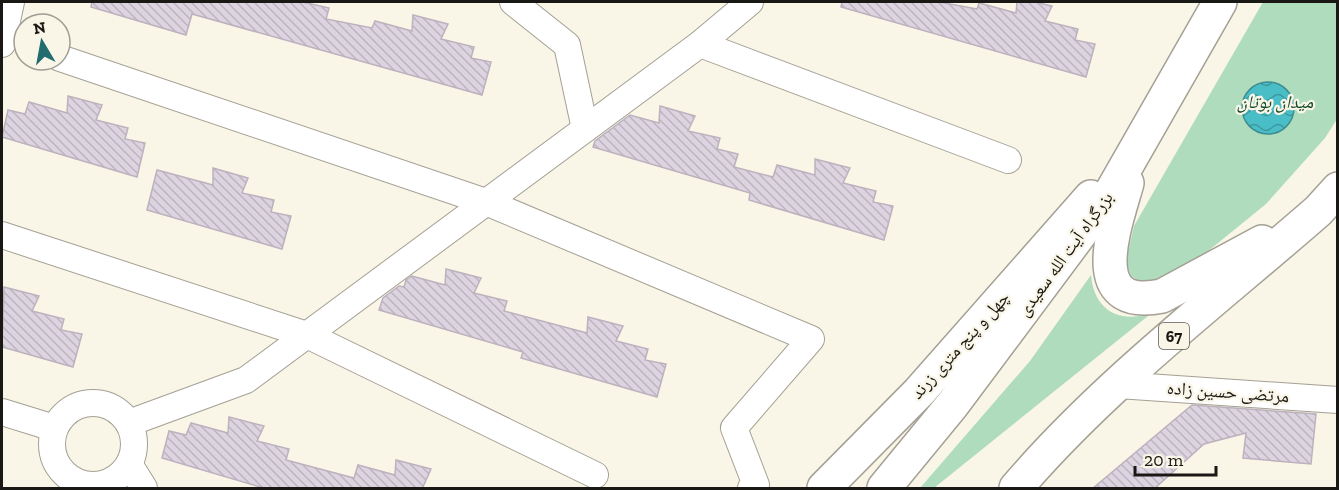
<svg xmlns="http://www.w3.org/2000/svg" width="1339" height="490" font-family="'Zilla Slab','Noto Naskh Arabic',serif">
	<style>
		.garden { fill: #afdcbd }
		.water { fill: url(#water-waves); stroke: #3c8c91; stroke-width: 1.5 }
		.building { fill: url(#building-back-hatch); stroke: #bbb2be; stroke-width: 1.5 }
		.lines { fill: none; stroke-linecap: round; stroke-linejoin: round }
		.street-casing { stroke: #a5a094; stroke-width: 28 }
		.primary-casing { stroke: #a5a094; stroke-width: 36 }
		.highway-casing { stroke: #a5a094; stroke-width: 36 }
		.street { stroke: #fff; stroke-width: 26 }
		.primary { stroke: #fff; stroke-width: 33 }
		.highway { stroke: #fff; stroke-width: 33 }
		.labels { text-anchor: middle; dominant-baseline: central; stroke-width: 4.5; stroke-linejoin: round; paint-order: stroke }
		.shield { fill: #f9f5e7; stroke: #5d5a53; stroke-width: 1.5 }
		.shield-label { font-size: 16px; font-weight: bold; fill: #1a1814 }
		.park-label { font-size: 18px; font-style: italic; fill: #124a2a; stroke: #f9f5e7 }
		.street-label { font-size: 18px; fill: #1a1814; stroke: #f9f5e7 }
	</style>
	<defs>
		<pattern id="water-waves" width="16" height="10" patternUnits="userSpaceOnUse" patternTransform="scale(1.5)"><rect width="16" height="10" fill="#4abec7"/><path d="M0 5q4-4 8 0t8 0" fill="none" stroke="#3d99a0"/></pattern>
		<pattern id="building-back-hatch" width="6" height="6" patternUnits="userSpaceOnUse" patternTransform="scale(1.5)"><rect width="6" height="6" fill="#dcd4e0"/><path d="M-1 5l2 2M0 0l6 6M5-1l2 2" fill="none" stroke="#bcb5bf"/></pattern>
	</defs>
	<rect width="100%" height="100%" fill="#f9f5e7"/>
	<g class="garden">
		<path d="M 1263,2 L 1337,2 L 1337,119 L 1325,138 L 1266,204 L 1175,278 L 1141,282 L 1131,276 L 1126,261 L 1134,226 Z"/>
		<path d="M 1091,275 C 1094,311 1121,325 1153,312 L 934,488 L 920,488 L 1030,361 Z"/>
	</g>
	<circle class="water" cx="1268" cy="108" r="26"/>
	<g class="building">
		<path d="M 92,2 L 303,2 L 329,8 L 326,19 L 372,28 L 375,21 L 412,31 L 413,15 L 448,24 L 441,39 L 474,47 L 471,58 L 491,62 L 482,95 L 192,14 L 186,35 L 91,7 Z"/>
		<path d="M 842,2 L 939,2 L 977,9 L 979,3 L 1016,13 L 1017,2 L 1035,2 L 1052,6 L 1045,21 L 1078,29 L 1075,40 L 1095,44 L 1086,77 L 841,7 Z"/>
		<path d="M 68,96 L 102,105 L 96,120 L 128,128 L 125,139 L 145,143 L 137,177 L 2,137 L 8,110 L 25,114 L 29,102 L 67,113 Z"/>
		<path d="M 660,106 L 695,116 L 688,131 L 720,138 L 717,149 L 738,154 L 734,167 L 773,177 L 777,165 L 815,175 L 815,159 L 850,168 L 843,183 L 876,191 L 873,202 L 893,206 L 884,240 L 749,200 L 750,193 L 593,147 L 595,141 L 630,115 L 659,123 Z"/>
		<path d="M 213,168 L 248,178 L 242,193 L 274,200 L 271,212 L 291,216 L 282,249 L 147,210 L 157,170 L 213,185 Z"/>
		<path d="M 446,269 L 481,278 L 474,293 L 507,301 L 504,311 L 587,333 L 588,317 L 623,326 L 616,341 L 648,349 L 645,360 L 666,364 L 657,397 L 521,358 L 523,352 L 379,310 L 383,298 L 399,286 L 404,287 L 406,280 L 412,276 L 445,285 Z"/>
		<path d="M 4,287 L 39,296 L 32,311 L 64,319 L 61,330 L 82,334 L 73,367 L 2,347 Z"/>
		<path d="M 1192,405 L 1316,414 L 1311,464 L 1243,458 L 1246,433 L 1204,444 L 1154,489 L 1092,489 Z"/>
		<path d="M 229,417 L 264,426 L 257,441 L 289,449 L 286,460 L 354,478 L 358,465 L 395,475 L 396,460 L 431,469 L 422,489 L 267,489 L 162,458 L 169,431 L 186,435 L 191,423 L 228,433 Z"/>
	</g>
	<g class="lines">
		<g class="street-casing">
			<g id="street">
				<path d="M 513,2 L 567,45 L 585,129"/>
				<path d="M 2,44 L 11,2"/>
				<path d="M 700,44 L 1008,160"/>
				<path d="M 60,58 L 486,202 L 811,339 L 734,428 L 756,485 L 751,488"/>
				<path d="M 2,235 L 307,335 L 595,475"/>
				<path d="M 1118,385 L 1338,400"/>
				<circle cx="93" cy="444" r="41"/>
				<path d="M 2,412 L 54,428"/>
				<path d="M 129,423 L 246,380 L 700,44 L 750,2"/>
				<path d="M 129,464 L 144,488"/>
			</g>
		</g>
		<g class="primary-casing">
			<path id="primary" d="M 824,488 L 919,392 L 1091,197"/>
		</g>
		<g class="highway-casing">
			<g id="highway">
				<path d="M 1127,183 C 1115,226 1082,312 1162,296 L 1262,242"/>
				<path d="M 884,488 L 953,404 L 1112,191 L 1220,2"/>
				<path d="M 1016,488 C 1104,385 1216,300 1318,211 L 1338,189"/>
			</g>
		</g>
		<use href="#street" class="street"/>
		<use href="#primary" class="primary"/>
		<use href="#highway" class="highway"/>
	</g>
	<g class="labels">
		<rect class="shield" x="1159" y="323" width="30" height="26" rx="4.5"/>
		<g class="shield-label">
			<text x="1174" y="336">67</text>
		</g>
		<g class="park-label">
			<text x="1275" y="102">میدان بوتان</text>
		</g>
		<g class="street-label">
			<text transform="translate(1065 254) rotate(-54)">بزرگراه آیت الله سعیدی</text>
			<text transform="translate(960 345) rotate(-48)">چهل و پنج متری زرند</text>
			<text transform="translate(1228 392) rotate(4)">مرتضی حسین زاده</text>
		</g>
	</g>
	<rect width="1339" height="490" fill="none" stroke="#1a1814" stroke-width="6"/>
	<g transform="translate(42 42) rotate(350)"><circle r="28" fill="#f9f5e7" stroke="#a09d93" stroke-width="1.5"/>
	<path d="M0-4.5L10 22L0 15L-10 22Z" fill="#206c6e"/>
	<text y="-9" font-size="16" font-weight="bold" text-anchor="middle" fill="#1a1814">N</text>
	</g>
	<path d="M1135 466v9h81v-9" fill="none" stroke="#1a1814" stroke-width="3"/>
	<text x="1144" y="466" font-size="18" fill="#1a1814" stroke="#f9f5e7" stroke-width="4.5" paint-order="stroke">20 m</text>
</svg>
